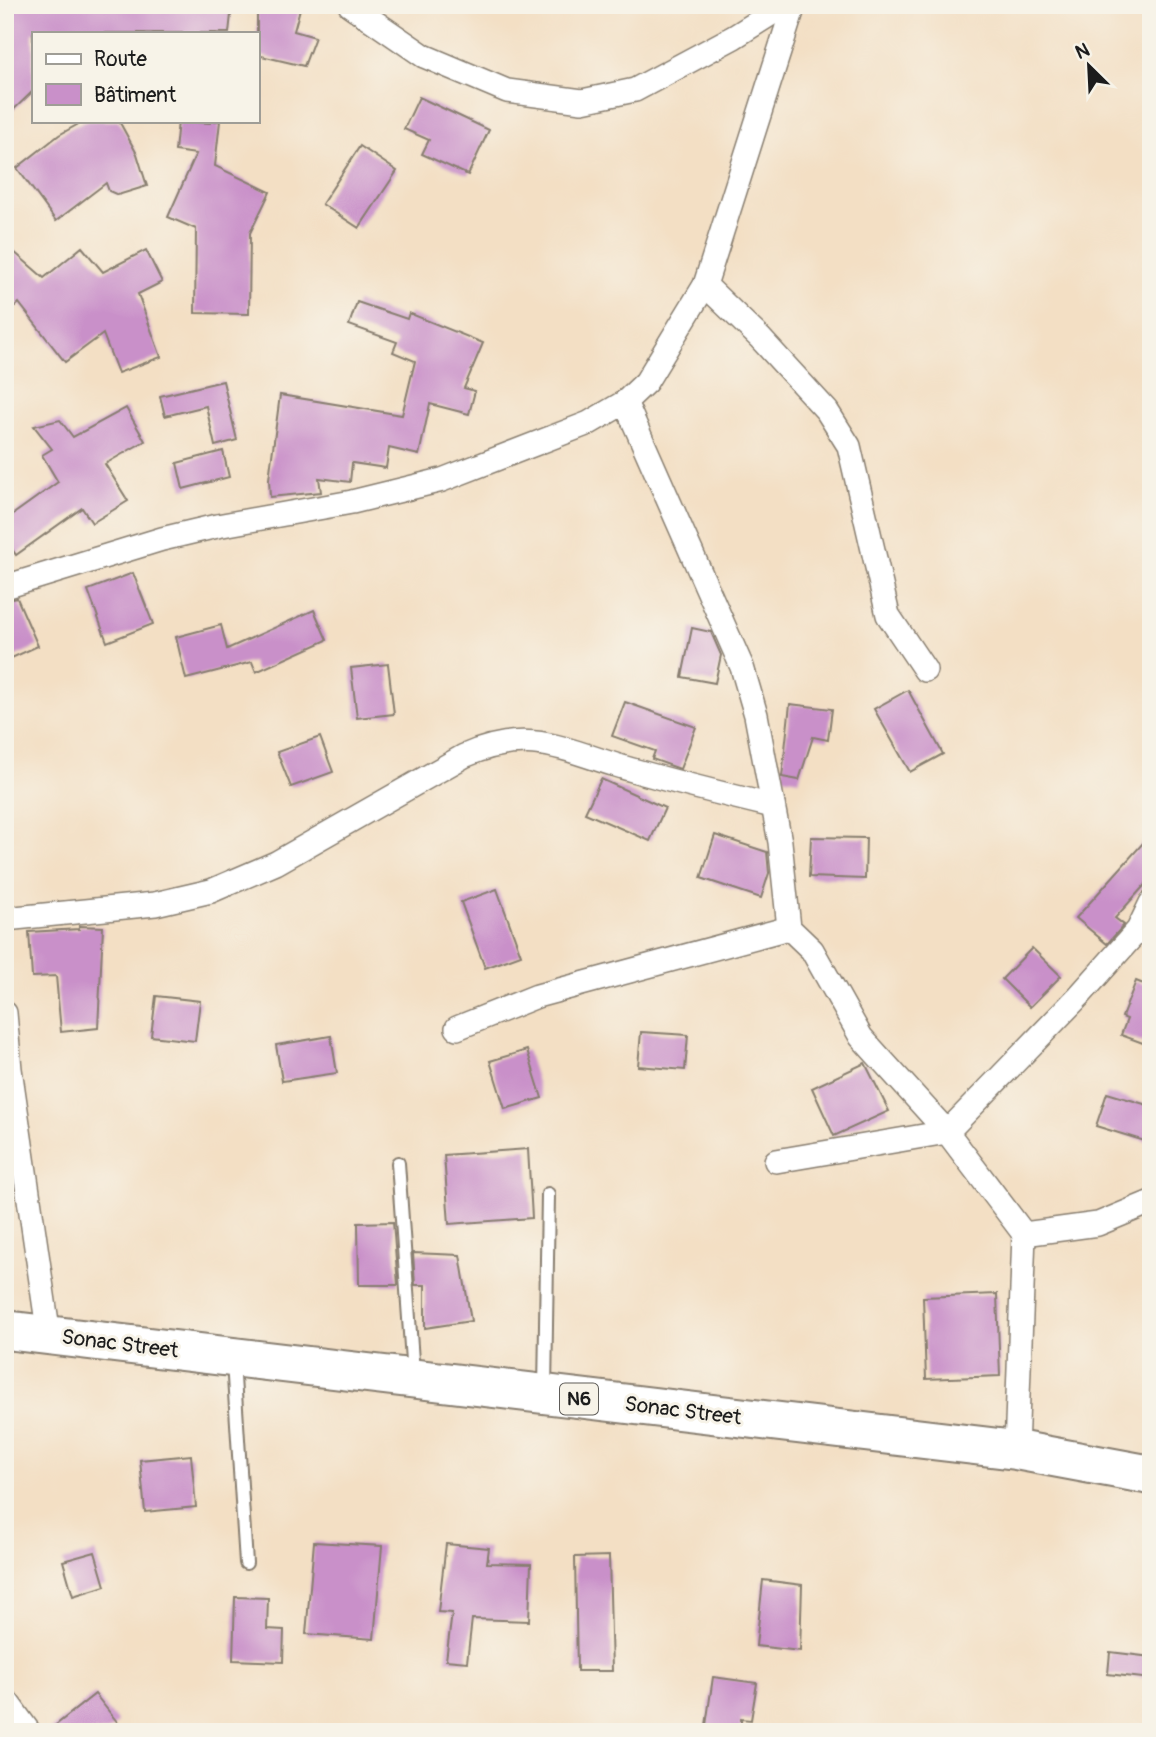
<svg xmlns="http://www.w3.org/2000/svg" width="1156" height="1737" font-family="Pangolin,sans-serif">
	<style>
		.building { fill: #c990c9 }
		.lines { fill: none; stroke-linecap: round; stroke-linejoin: round }
		.lane-casing { stroke: #887e70; stroke-width: 16 }
		.street-casing { stroke: #887e70; stroke-width: 26 }
		.highway-casing { stroke: #887e70; stroke-width: 42 }
		.lane { stroke: #fff; stroke-width: 12 }
		.street { stroke: #fff; stroke-width: 23 }
		.highway { stroke: #fff; stroke-width: 38 }
		.labels { text-anchor: middle; dominant-baseline: central; stroke-width: 6; stroke-linejoin: round; paint-order: stroke }
		.shield { fill: #f7f3e8; stroke: #5e5c59; stroke-width: 2 }
		.shield-label { font-size: 19px; font-weight: bold; fill: #1c1c1c }
		.street-label { font-size: 21px; fill: #1c1c1c; stroke: #f7f3e8 }
	</style>
	<rect width="100%" height="100%" fill="#f7f3e8"/>
	<filter id="ink" filterUnits="userSpaceOnUse"><feTurbulence type="fractalNoise" baseFrequency=".0143" numOctaves="2"/><feDisplacementMap in="SourceGraphic" scale="14" xChannelSelector="R" yChannelSelector="G"/><feConvolveMatrix kernelMatrix="1 2 1 2 8 2 1 2 1" color-interpolation-filters="sRGB"/></filter>
	<filter id="wash" filterUnits="userSpaceOnUse"><feTurbulence type="fractalNoise" baseFrequency=".00686" numOctaves="4" result="noise"/><feDisplacementMap in="SourceGraphic" scale="28" xChannelSelector="R" yChannelSelector="G"/><feGaussianBlur stdDeviation="1.57" result="paint"/><feColorMatrix in="noise" values="0 0 0 0 0 0 0 0 0 0 0 0 0 0 0 0 0 1.4 0 .05"/><feComposite in="paint" operator="in"/></filter>
	<g filter="url(#wash)">
		<rect width="100%" height="100%" fill="#f3dfc4"/>
		<g id="blocks">
			<g class="building">
				<path d="M 5,5 L 232,5 L 229,33 L 33,33 L 33,91 L 5,118 Z"/>
				<path d="M 257,5 L 301,5 L 294,31 L 315,37 L 304,66 L 257,55 Z"/>
				<path d="M 419,97 L 489,130 L 468,175 L 422,154 L 429,140 L 404,129 Z"/>
				<path d="M 84,121 L 119,121 L 137,154 L 147,186 L 118,195 L 109,191 L 106,183 L 56,221 L 17,168 L 59,135 Z"/>
				<path d="M 178,121 L 210,123 L 211,121 L 220,121 L 215,166 L 270,192 L 250,233 L 249,314 L 195,313 L 196,229 L 168,217 L 196,154 L 175,151 Z"/>
				<path d="M 360,146 L 397,171 L 359,228 L 322,204 Z"/>
				<path d="M 5,244 L 44,278 L 82,247 L 103,272 L 146,250 L 162,282 L 138,294 L 161,357 L 118,373 L 103,334 L 65,362 L 19,303 L 5,317 Z"/>
				<path d="M 357,302 L 407,319 L 409,313 L 483,343 L 464,388 L 475,391 L 469,414 L 430,404 L 419,455 L 389,448 L 386,468 L 352,463 L 350,482 L 319,478 L 321,492 L 270,497 L 269,479 L 280,395 L 402,415 L 415,361 L 393,352 L 397,342 L 349,325 Z"/>
				<path d="M 223,381 L 237,440 L 215,446 L 206,406 L 165,416 L 160,396 Z"/>
				<path d="M 126,408 L 145,441 L 105,464 L 128,501 L 92,523 L 82,508 L 16,555 L 5,539 L 5,520 L 58,482 L 42,455 L 52,449 L 34,426 L 60,420 L 73,437 Z"/>
				<path d="M 223,451 L 229,477 L 183,489 L 177,463 Z"/>
				<path d="M 133,573 L 153,624 L 107,642 L 88,590 Z"/>
				<path d="M 17,598 L 38,646 L 5,661 L 5,601 Z"/>
				<path d="M 314,610 L 327,640 L 256,672 L 252,662 L 186,679 L 176,637 L 221,625 L 227,649 Z"/>
				<path d="M 692,628 L 711,632 L 721,655 L 715,683 L 682,677 Z"/>
				<path d="M 388,664 L 394,714 L 357,718 L 351,668 Z"/>
				<path d="M 908,690 L 943,754 L 910,772 L 874,709 Z"/>
				<path d="M 625,702 L 696,727 L 680,769 L 652,759 L 655,751 L 612,736 Z"/>
				<path d="M 790,704 L 832,709 L 828,740 L 813,737 L 799,780 L 782,777 Z"/>
				<path d="M 320,737 L 333,772 L 291,787 L 277,752 Z"/>
				<path d="M 601,779 L 665,808 L 650,841 L 585,813 Z"/>
				<path d="M 1151,834 L 1151,878 L 1115,918 L 1124,925 L 1107,944 L 1076,918 Z"/>
				<path d="M 715,835 L 767,852 L 769,873 L 761,898 L 701,878 Z"/>
				<path d="M 811,837 L 866,838 L 865,879 L 809,877 Z"/>
				<path d="M 497,889 L 521,955 L 485,968 L 461,902 Z"/>
				<path d="M 79,926 L 103,927 L 98,1028 L 61,1032 L 56,976 L 32,977 L 29,932 L 79,929 Z"/>
				<path d="M 1032,948 L 1061,976 L 1030,1007 L 1002,979 Z"/>
				<path d="M 1136,981 L 1151,987 L 1151,1046 L 1121,1035 L 1127,1019 L 1122,1017 Z"/>
				<path d="M 156,996 L 200,1001 L 195,1041 L 151,1036 Z"/>
				<path d="M 641,1032 L 688,1035 L 685,1070 L 638,1066 Z"/>
				<path d="M 331,1036 L 337,1073 L 282,1081 L 276,1045 Z"/>
				<path d="M 527,1050 L 542,1098 L 505,1109 L 490,1061 Z"/>
				<path d="M 865,1063 L 889,1111 L 834,1136 L 812,1088 Z"/>
				<path d="M 1107,1093 L 1151,1106 L 1151,1143 L 1096,1126 Z"/>
				<path d="M 528,1149 L 532,1218 L 449,1224 L 444,1155 Z"/>
				<path d="M 393,1222 L 398,1285 L 359,1285 L 358,1223 Z"/>
				<path d="M 413,1253 L 460,1255 L 471,1321 L 425,1328 L 425,1285 L 415,1285 Z"/>
				<path d="M 997,1294 L 1000,1376 L 926,1379 L 923,1297 Z"/>
				<path d="M 191,1455 L 196,1507 L 145,1512 L 140,1460 Z"/>
				<path d="M 314,1542 L 382,1546 L 374,1639 L 306,1634 Z"/>
				<path d="M 446,1544 L 489,1548 L 487,1563 L 531,1564 L 529,1621 L 472,1619 L 467,1662 L 446,1660 L 452,1613 L 438,1612 Z"/>
				<path d="M 95,1552 L 105,1586 L 73,1596 L 63,1561 Z"/>
				<path d="M 609,1556 L 612,1671 L 577,1671 L 575,1557 Z"/>
				<path d="M 763,1580 L 802,1585 L 800,1651 L 756,1646 Z"/>
				<path d="M 235,1597 L 268,1598 L 267,1629 L 284,1630 L 283,1662 L 233,1660 Z"/>
				<path d="M 1110,1652 L 1151,1657 L 1151,1679 L 1108,1674 Z"/>
				<path d="M 713,1677 L 757,1683 L 751,1720 L 741,1719 L 741,1732 L 705,1732 Z"/>
				<path d="M 95,1694 L 118,1723 L 107,1732 L 47,1732 Z"/>
			</g>
		</g>
	</g>
	<g filter="url(#ink)">
		<use href="#blocks" fill-opacity="0" stroke="#887e70" stroke-width="2"/>
		<g class="lines">
			<g class="lane-casing">
				<g id="lane">
					<path d="M 398,1163 L 413,1375"/>
					<path d="M 233,1362 L 246,1563"/>
					<path d="M 545,1391 L 548,1194"/>
				</g>
			</g>
			<g class="street-casing">
				<g id="street">
					<path d="M 350,5 L 424,56 L 507,91 L 582,101 L 635,90 L 734,37 L 785,5"/>
					<path d="M 705,285 L 760,338 L 827,411 L 849,446 L 888,615 L 925,670"/>
					<path d="M 625,402 L 742,667 L 756,715 L 780,842 L 789,928 L 812,950 L 861,1037 L 947,1132 L 1024,1234 L 1098,1224 L 1151,1202"/>
					<path d="M 5,587 L 162,539 L 217,526 L 352,502 L 442,480 L 589,423 L 625,402 L 646,382 L 705,285 L 794,5"/>
					<path d="M 5,919 L 155,904 L 211,891 L 276,863 L 464,756 C 533,725 571,754 636,771 C 682,784 727,795 773,806"/>
					<path d="M 5,1013 L 10,1069 L 49,1336"/>
					<path d="M 457,1028 L 537,996 L 789,928"/>
					<path d="M 776,1161 L 947,1132 L 1079,996 L 1138,930 L 1151,903"/>
					<path d="M 1016,1450 L 1024,1234"/>
					<path d="M 5,1699 L 29,1732"/>
				</g>
			</g>
			<g class="highway-casing">
				<path id="highway" d="M 5,1330 L 1016,1450 L 1151,1475"/>
			</g>
			<use href="#lane" class="lane"/>
			<use href="#street" class="street"/>
			<use href="#highway" class="highway"/>
		</g>
	</g>
	<g class="labels">
		<rect class="shield" x="560" y="1383.5" width="38" height="31" rx="5"/>
		<g class="shield-label">
			<text x="579" y="1399">N6</text>
		</g>
		<g class="street-label">
			<text transform="translate(120 1344) rotate(7)">Sonac Street</text>
			<text transform="translate(683 1411) rotate(7)">Sonac Street</text>
		</g>
	</g>
	<rect width="1156" height="1737" fill="none" stroke="#f7f3e8" stroke-width="28"/>
	<rect x="32" y="32" width="228" height="91" fill="#f7f3e8" stroke="#9f9d96" stroke-width="2"/>
	<rect x="46" y="54" width="35" height="10" fill="#ffffff" stroke="#9f9d96" stroke-width="2"/>
	<text x="94" y="66" font-size="21" fill="#1c1c1c">Route</text>
	<rect x="46" y="84" width="35" height="21" fill="#c990c9" stroke="#9f9d96" stroke-width="2"/>
	<text x="94" y="102" font-size="21" fill="#1c1c1c">Bâtiment</text>
	<g transform="translate(1089 66) rotate(336)" stroke="#f7f3e8" stroke-width="5" paint-order="stroke">
	<path d="M0-5L12 26L0 18L-12 26Z" fill="#1c1c1c"/>
	<text y="-10" font-size="19" font-weight="bold" text-anchor="middle" fill="#1c1c1c">N</text>
	</g>
</svg>
